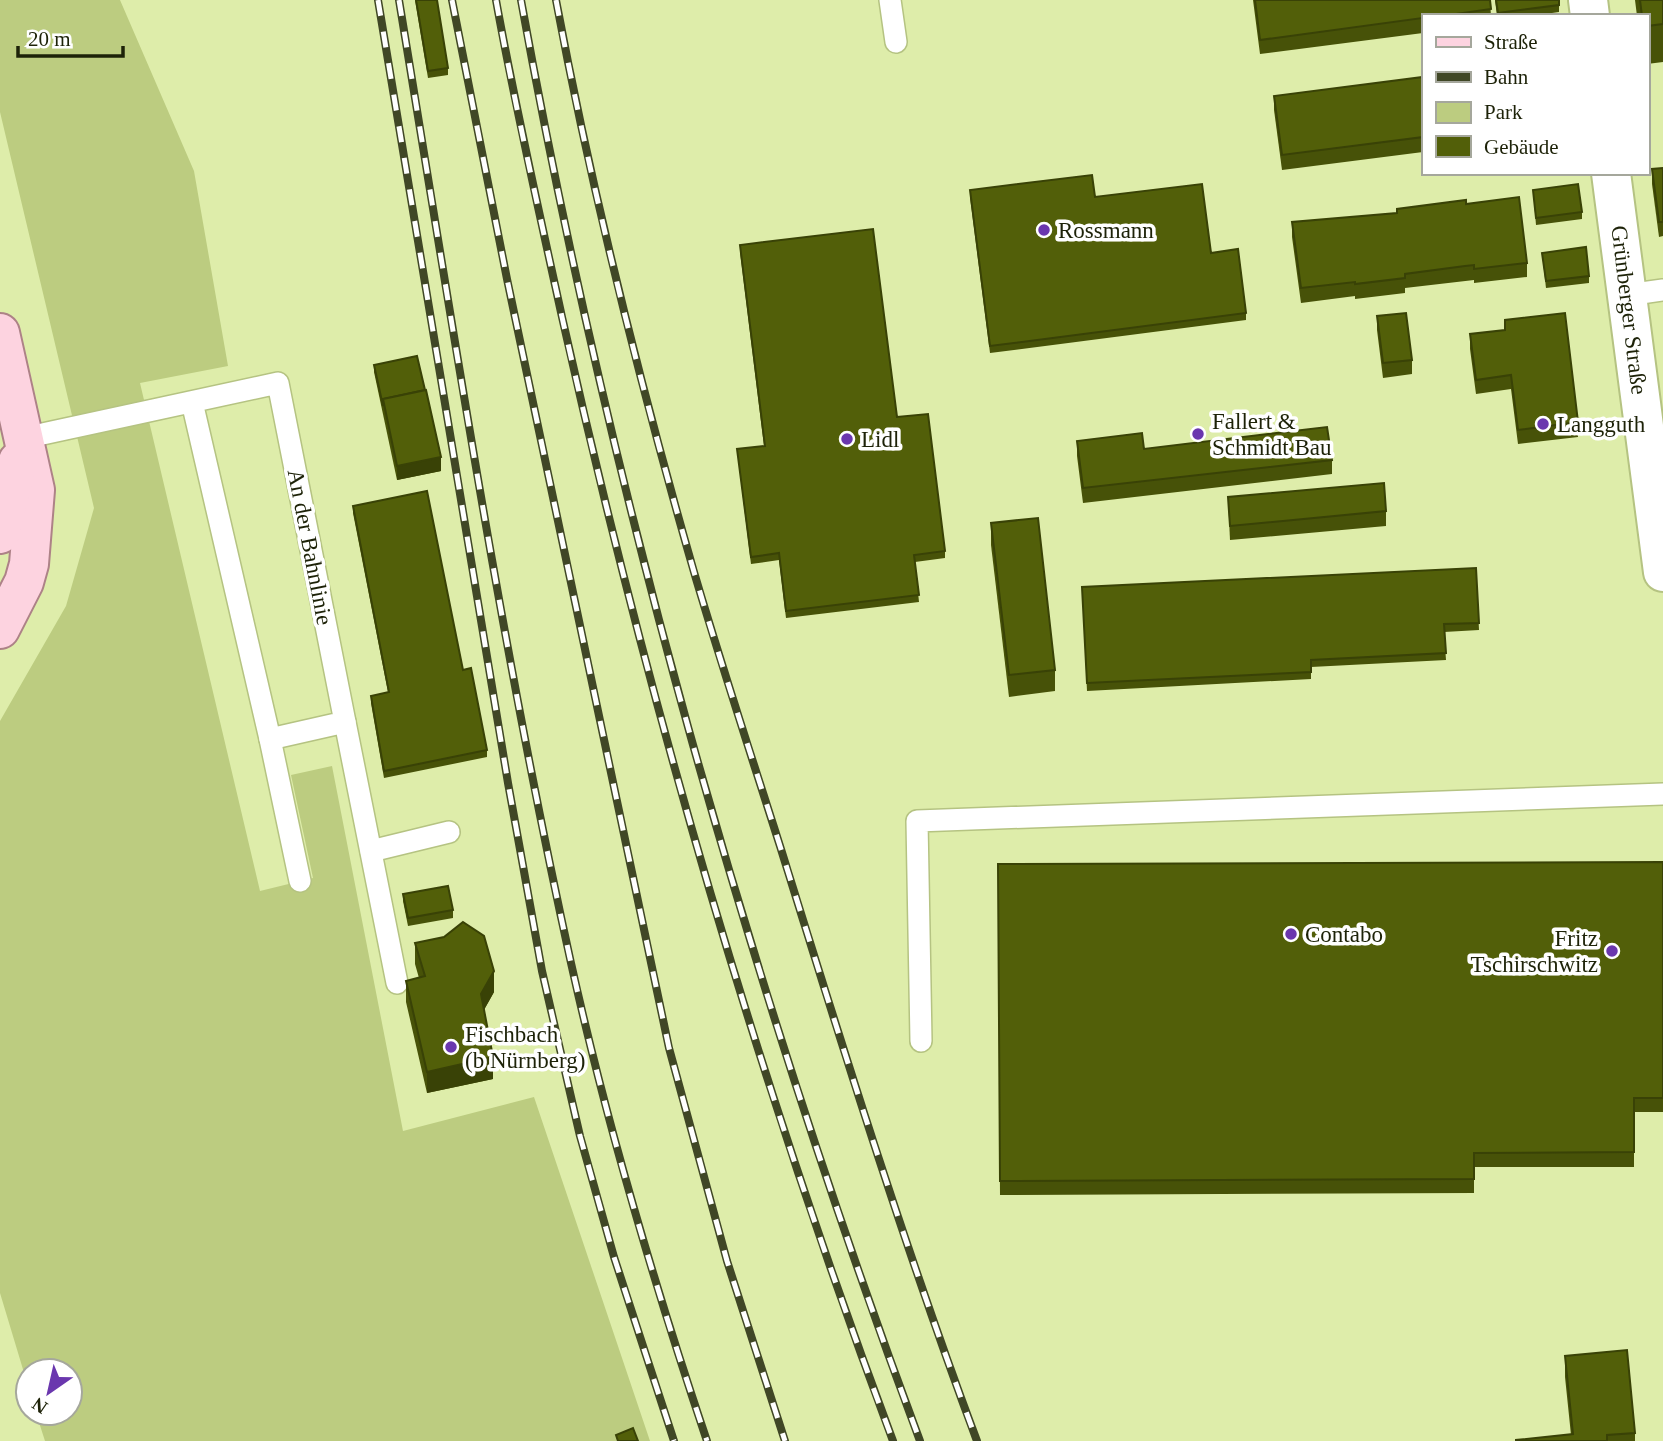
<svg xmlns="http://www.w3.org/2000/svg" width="1663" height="1441" font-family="Georgia,serif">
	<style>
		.green { fill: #bccc80 }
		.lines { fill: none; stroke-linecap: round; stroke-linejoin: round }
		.service-casing { stroke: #b5c382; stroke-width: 24 }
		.minor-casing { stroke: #b5c382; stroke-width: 42 }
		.primary-casing { stroke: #ad8287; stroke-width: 42 }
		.service { stroke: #fff; stroke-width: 21 }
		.minor { stroke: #fff; stroke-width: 38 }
		.primary { stroke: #fdd3e0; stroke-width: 38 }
		.rail-casing { stroke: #404726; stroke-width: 8 }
		.rail { stroke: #fff; stroke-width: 5; stroke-dasharray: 16; stroke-linecap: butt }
		.wall { fill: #475208 }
		.shaded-wall { fill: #394206 }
		.building { fill: #525f09; stroke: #394206; stroke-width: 2 }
		.poi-dot { fill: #6a37ae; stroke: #fff; stroke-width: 2.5 }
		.labels { text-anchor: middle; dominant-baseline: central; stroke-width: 7; stroke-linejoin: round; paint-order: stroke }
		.poi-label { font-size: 23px; fill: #1d2208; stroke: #fff; text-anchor: start }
		.street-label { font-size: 23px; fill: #1d2208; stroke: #fff }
	</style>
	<rect width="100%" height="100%" fill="#deedaa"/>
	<path class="green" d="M 0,0 L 120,0 L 194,171 L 228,366 L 140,383 L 260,891 L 313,878 L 291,775 L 332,766 L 403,1131 L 534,1097 L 650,1441 L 45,1441 L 36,1413 L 70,1413 L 70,1371 L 28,1371 L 28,1386 L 0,1293 L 0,721 L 66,606 L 94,508 L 0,112 Z"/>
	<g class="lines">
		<g class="service-casing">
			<g id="service">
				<path d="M 890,0 L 896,42"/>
				<path d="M 1627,295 L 1663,290"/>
				<path d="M 24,438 C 109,420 193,401 278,383 L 345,722 L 270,739 L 192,402"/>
				<path d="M 345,722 L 397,983"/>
				<path d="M 270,739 L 300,881"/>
				<path d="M 371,851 L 449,832"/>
				<path d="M 921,1041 L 917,821 L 1663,794"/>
			</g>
		</g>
		<g class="minor-casing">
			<g id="minor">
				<path d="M 1588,0 L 1590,16"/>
				<path d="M 1611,173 L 1663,572"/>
			</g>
		</g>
		<g class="primary-casing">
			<g id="primary">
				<path d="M 0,333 L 35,490 L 29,564 L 24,582 L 0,629"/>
				<path d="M 0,534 L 18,461"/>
			</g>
		</g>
		<use href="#service" class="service"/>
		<use href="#minor" class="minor"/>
		<use href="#primary" class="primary"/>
		<g class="rail-casing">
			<g id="rail">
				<path d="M 378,0 L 508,783 L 542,971 L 580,1136 L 614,1257 L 674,1441"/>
				<path d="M 399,0 C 452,322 501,645 571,963 C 607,1125 654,1284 707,1441"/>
				<path d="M 452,0 L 507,279 L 669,1048 L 727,1261 L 785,1441"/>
				<path d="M 496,0 C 515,106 539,211 562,317 C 647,698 756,1075 893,1441"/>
				<path d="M 521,0 C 609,487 747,977 920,1441"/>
				<path d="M 556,0 C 592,193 640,384 694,572 C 721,664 751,755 780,846 C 842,1045 904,1246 977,1441"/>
			</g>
		</g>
		<use href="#rail" class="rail"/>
	</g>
	<g class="wall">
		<path d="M 415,0 L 437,0 L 448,68 L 448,75 L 428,78 Z"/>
		<path d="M 1253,0 L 1490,0 L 1491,16 L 1423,16 L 1423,33 L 1260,54 Z"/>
		<path d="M 1495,0 L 1559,0 L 1559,12 L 1531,16 L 1497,16 Z"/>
		<path d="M 1635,0 L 1663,0 L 1663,62 L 1647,64 L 1647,16 L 1637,16 Z"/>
		<path d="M 1423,77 L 1423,152 L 1282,170 L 1274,110 L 1274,96 Z"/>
		<path d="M 1663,168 L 1663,236 L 1659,237 L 1652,184 L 1652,169 Z"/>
		<path d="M 970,190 L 1095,197 L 1246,313 L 1246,320 L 990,353 L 970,197 Z"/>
		<path d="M 1533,190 L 1582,212 L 1582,219 L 1536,225 Z"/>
		<path d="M 1466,204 L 1527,263 L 1527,277 L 1474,283 L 1474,280 L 1405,288 L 1405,293 L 1355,299 L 1355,296 L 1301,303 L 1292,237 L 1292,222 L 1397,213 Z"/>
		<path d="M 740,245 L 897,417 L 945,551 L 945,558 L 915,562 L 919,602 L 786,618 L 779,560 L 751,564 L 737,449 L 764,446 L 740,252 Z"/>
		<path d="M 1542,253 L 1589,276 L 1589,283 L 1546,288 Z"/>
		<path d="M 1377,316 L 1412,360 L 1412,374 L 1383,378 L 1377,330 Z"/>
		<path d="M 1505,320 L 1578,422 L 1578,437 L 1518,444 L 1511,389 L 1476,394 L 1470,349 L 1470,334 L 1505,330 Z"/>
		<path d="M 374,365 L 441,471 L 397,480 L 374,372 Z"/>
		<path d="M 1077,441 L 1144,449 L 1332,460 L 1332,474 L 1083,503 L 1077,456 Z"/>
		<path d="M 1228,497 L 1386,511 L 1386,526 L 1230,540 Z"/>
		<path d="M 353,506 L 463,670 L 487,750 L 487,757 L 384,778 L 371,703 L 371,696 L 388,692 L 353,513 Z"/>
		<path d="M 991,523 L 1055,670 L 1055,691 L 1009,697 L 991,545 Z"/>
		<path d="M 1476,568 L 1479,630 L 1444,632 L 1446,660 L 1311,667 L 1311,679 L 1087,691 L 1082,587 Z"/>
		<path d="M 1663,862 L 1663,1112 L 1634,1112 L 1634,1167 L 1474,1167 L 1474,1193 L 1000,1195 L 998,864 Z"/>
		<path d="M 403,894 L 453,910 L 453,918 L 408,926 L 403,901 Z"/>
		<path d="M 415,943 L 494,992 L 484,1010 L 493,1079 L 427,1093 L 406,1002 L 406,981 L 419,978 L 415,964 Z"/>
		<path d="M 1565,1356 L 1635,1433 L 1635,1441 L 1516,1441 L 1571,1435 L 1565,1377 Z"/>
	</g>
	<g class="shaded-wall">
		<path d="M 441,457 L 441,471 L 397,480 L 397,466 Z"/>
		<path d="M 494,971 L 494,992 L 481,1015 L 481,994 Z"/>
		<path d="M 493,1057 L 493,1079 L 427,1093 L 427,1072 Z"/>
	</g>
	<g class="building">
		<path d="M 416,0 L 437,0 L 448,68 L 428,71 Z"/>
		<path d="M 1255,0 L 1490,0 L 1491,9 L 1442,16 L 1423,16 L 1423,18 L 1260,40 Z"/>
		<path d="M 1496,0 L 1559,0 L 1559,5 L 1498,13 Z"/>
		<path d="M 1640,0 L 1663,0 L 1663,24 L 1647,26 L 1647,16 L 1642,16 Z"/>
		<path d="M 1423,77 L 1423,137 L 1282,155 L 1274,96 Z"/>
		<path d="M 1663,168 L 1663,222 L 1659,222 L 1652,169 Z"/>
		<path d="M 1092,175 L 1095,197 L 1202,184 L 1211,253 L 1238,249 L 1246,313 L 990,346 L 970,190 Z"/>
		<path d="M 1578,184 L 1582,212 L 1536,218 L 1533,190 Z"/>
		<path d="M 1519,197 L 1527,263 L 1474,269 L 1474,265 L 1465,266 L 1405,274 L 1405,278 L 1355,284 L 1355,282 L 1301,288 L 1292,222 L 1397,213 L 1397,209 L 1466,200 L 1466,204 Z"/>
		<path d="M 873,229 L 897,417 L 928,414 L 945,551 L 914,555 L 919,595 L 786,611 L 779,553 L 751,557 L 737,449 L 765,446 L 740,245 Z"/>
		<path d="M 1586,247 L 1589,276 L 1546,281 L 1542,253 Z"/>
		<path d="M 1406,313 L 1412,360 L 1383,363 L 1377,316 Z"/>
		<path d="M 1565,313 L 1578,422 L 1518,430 L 1511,375 L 1476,380 L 1470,334 L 1505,330 L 1505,320 Z"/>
		<path d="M 417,356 L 425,390 L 383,399 L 383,406 L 374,365 Z"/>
		<path d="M 426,390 L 441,457 L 397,466 L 383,399 Z"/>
		<path d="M 1327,427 L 1332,460 L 1083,488 L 1077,441 L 1142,433 L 1144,449 Z"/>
		<path d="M 1384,483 L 1386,511 L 1230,526 L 1228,497 Z"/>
		<path d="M 427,491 L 463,670 L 471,668 L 487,750 L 384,771 L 371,696 L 389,692 L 353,506 Z"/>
		<path d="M 1038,518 L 1055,670 L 1009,675 L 991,523 Z"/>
		<path d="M 1476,568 L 1479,623 L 1444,624 L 1446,653 L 1311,660 L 1311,672 L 1087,683 L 1082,587 Z"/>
		<path d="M 1663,862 L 1663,1098 L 1634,1098 L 1634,1152 L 1474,1153 L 1474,1179 L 1000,1181 L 998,864 Z"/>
		<path d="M 448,886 L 453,910 L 408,918 L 403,894 Z"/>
		<path d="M 463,922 L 484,936 L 494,971 L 481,994 L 493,1057 L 427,1072 L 406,981 L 425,976 L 415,943 L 444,937 Z"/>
		<path d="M 1627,1350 L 1635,1433 L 1607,1435 L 1607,1441 L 1516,1441 L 1516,1440 L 1573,1434 L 1565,1356 Z"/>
		<path d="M 633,1428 L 638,1441 L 618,1441 L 616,1435 Z"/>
	</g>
	<g class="poi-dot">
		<circle cx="1044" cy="230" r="7"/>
		<circle cx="1543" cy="424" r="7"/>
		<circle cx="1198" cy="434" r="7"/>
		<circle cx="847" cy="439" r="7"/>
		<circle cx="1291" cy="934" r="7"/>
		<circle cx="1612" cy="951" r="7"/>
		<circle cx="451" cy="1047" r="7"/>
	</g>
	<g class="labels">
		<g class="poi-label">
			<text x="1058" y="230">Rossmann</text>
			<text x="1212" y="421">Fallert &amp;<tspan x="1212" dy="26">Schmidt Bau</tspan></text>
			<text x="1557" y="424">Langguth</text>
			<text x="861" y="439">Lidl</text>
			<text x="1305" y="934">Contabo</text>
			<text x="1598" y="938" text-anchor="end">Fritz<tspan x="1598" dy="26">Tschirschwitz</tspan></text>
			<text x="465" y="1034">Fischbach<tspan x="465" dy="26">(b Nürnberg)</tspan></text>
		</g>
		<g class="street-label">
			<text transform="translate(1629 310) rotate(83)">Grünberger Straße</text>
			<text transform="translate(310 547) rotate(79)">An der Bahnlinie</text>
		</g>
	</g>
	<rect x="1422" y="14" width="228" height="161" fill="#ffffff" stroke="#a5a79c" stroke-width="2"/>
	<rect x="1436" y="37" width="35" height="10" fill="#fdd3e0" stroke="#a5a79c" stroke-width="2"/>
	<text x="1484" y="49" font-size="21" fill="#1d2208">Straße</text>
	<rect x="1436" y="72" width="35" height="10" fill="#404726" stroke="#a5a79c" stroke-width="2"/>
	<text x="1484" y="84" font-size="21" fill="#1d2208">Bahn</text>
	<rect x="1436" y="102" width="35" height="21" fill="#bccc80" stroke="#a5a79c" stroke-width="2"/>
	<text x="1484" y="119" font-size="21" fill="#1d2208">Park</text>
	<rect x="1436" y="136" width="35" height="21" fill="#525f09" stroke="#a5a79c" stroke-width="2"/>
	<text x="1484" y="154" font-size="21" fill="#1d2208">Gebäude</text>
	<g transform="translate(49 1392) rotate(214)"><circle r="33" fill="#ffffff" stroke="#a5a79c" stroke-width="2"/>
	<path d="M0-5L12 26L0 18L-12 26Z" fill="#6a37ae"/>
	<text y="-10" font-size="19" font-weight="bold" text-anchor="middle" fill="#1d2208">N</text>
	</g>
	<path d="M18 46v10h105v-10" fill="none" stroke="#1d2208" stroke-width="3.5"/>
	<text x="28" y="46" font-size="21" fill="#1d2208" stroke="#ffffff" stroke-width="5" paint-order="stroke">20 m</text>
</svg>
